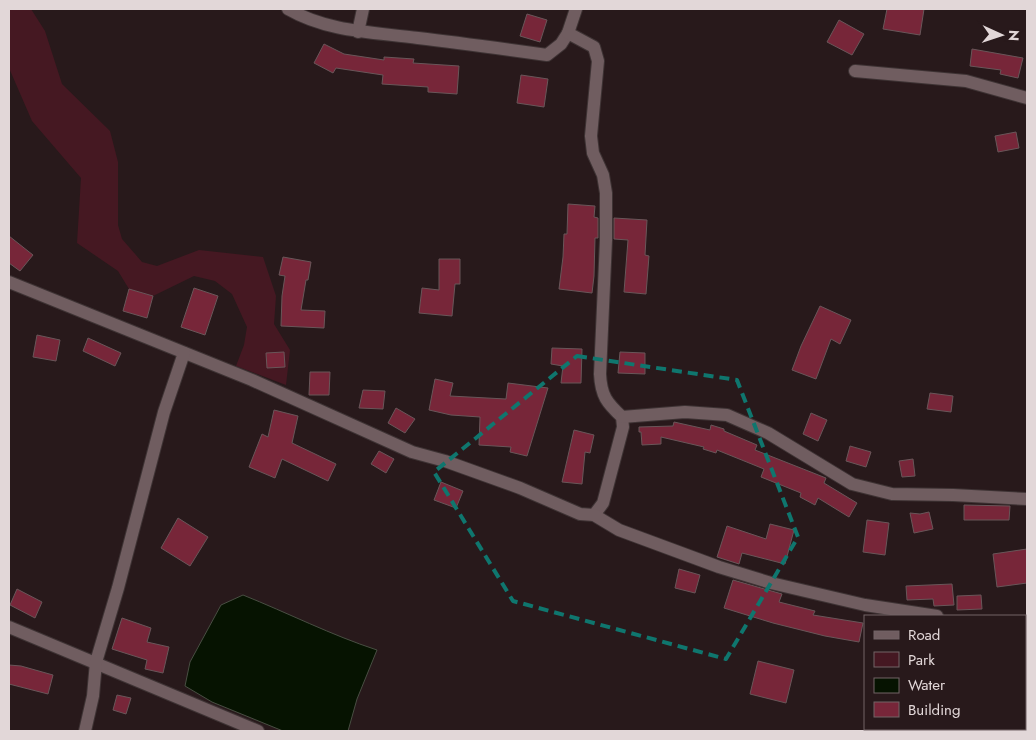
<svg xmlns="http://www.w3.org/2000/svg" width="1036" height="740" font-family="Jost,sans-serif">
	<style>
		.green { fill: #451822 }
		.water { fill: #061301; stroke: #484e42 }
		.building { fill: #772639; stroke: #695659 }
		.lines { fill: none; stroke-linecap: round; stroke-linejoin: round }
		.street-casing { stroke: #3e3334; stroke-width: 14 }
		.street { stroke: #705d60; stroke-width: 12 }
		.marked { fill: none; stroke: #0f766e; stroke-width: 4; stroke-dasharray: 10 6; stroke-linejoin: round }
	</style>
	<rect width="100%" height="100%" fill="#28191b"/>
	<path class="green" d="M 9,9 L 31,9 L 45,31 L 62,84 L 110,131 L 118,162 L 118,225 L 122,239 L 142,262 L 157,266 L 199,250 L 263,257 L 276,296 L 274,324 L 290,350 L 286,385 L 236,366 L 244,345 L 247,327 L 232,294 L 215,281 L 194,276 L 153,296 L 129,289 L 118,271 L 77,243 L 81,178 L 32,121 L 9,68 Z"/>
	<path class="water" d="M 243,595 C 288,613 331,635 377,650 L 357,699 L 348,731 L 283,731 L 212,702 L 185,686 L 190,662 L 221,605 Z"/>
	<g class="building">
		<path d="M 887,9 L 924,9 L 920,35 L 883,29 Z"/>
		<path d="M 527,14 L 547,20 L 540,42 L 520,36 Z"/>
		<path d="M 839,20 L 864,34 L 852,55 L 827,42 Z"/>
		<path d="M 324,44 L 344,54 L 384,60 L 384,57 L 414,59 L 413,63 L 459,66 L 457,94 L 428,92 L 428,87 L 382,84 L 383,75 L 336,68 L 333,73 L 314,63 Z"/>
		<path d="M 972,49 L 1023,58 L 1018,78 L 1000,74 L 1001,70 L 970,66 Z"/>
		<path d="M 521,75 L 548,79 L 544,107 L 517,103 Z"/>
		<path d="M 1016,132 L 1019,148 L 998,152 L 995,136 Z"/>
		<path d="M 568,204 L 595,206 L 594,217 L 598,218 L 598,238 L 595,238 L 594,276 L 592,293 L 559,289 L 563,257 L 564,234 L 567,234 Z"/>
		<path d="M 614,218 L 647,220 L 645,255 L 649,256 L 646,294 L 624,292 L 628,240 L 614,239 Z"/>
		<path d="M 9,236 L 33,255 L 20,271 L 9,263 Z"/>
		<path d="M 283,257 L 311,262 L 308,280 L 306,280 L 301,310 L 325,311 L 324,328 L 281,326 L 282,296 L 285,276 L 279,275 Z"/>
		<path d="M 439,259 L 460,259 L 460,284 L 455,284 L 452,316 L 419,313 L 422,288 L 439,290 Z"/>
		<path d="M 194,288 L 218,296 L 205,335 L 181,327 Z"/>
		<path d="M 129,289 L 153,296 L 147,318 L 123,311 Z"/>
		<path d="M 820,306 L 851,320 L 840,344 L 831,339 L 816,379 L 792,370 L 801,346 Z"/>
		<path d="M 37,335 L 60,340 L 56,361 L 33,357 Z"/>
		<path d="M 88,338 L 121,353 L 115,366 L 83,351 Z"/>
		<path d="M 552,348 L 582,349 L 581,383 L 561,383 L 563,366 L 551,364 Z"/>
		<path d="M 284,352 L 285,367 L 267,368 L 266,353 Z"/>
		<path d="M 620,352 L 645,353 L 645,374 L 618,373 Z"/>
		<path d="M 310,372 L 330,372 L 329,395 L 309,395 Z"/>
		<path d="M 435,379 L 453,383 L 450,396 L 506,399 L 508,383 L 548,388 L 527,456 L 510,452 L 511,447 L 479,445 L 480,417 L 451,415 L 429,410 Z"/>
		<path d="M 363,390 L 385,391 L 383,409 L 359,408 Z"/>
		<path d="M 930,393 L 953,396 L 951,412 L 927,409 Z"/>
		<path d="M 396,408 L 415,419 L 405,433 L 388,423 Z"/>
		<path d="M 274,410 L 298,416 L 292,443 L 336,464 L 328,481 L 282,459 L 275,478 L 249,467 L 262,434 L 268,437 Z"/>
		<path d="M 811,413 L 827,420 L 818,441 L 803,434 Z"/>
		<path d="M 674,422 L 710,430 L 711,425 L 724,429 L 724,431 L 757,445 L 755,450 L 826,478 L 824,483 L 857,503 L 849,517 L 818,498 L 815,505 L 800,497 L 801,493 L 761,477 L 764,469 L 717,450 L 716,453 L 703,449 L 704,447 L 661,437 L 661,444 L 642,445 L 641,432 L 639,432 L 639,427 L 673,426 Z"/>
		<path d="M 574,430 L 594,435 L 590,453 L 585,452 L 582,484 L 562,482 Z"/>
		<path d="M 850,446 L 871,452 L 866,467 L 846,461 Z"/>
		<path d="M 379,451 L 394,459 L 386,473 L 371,464 Z"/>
		<path d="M 913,459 L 915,476 L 902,477 L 899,461 Z"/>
		<path d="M 441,482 L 463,491 L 456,508 L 434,500 Z"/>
		<path d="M 964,505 L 1010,506 L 1009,520 L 964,520 Z"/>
		<path d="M 929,512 L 933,529 L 914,533 L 910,513 L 920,514 Z"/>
		<path d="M 178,518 L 208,537 L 190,566 L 161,548 Z"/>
		<path d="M 867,520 L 889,523 L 885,555 L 863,552 Z"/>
		<path d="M 770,524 L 794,530 L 785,564 L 742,553 L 739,564 L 717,557 L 727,526 L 766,539 Z"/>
		<path d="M 1027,549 L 1027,583 L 997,587 L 993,554 Z"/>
		<path d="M 679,569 L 700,575 L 695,593 L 675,588 Z"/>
		<path d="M 733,580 L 782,594 L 779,602 L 815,611 L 813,615 L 863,623 L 859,642 L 825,636 L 773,623 L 724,608 Z"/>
		<path d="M 952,584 L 954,605 L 934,606 L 933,599 L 907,600 L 906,586 Z"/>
		<path d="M 17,589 L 42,602 L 35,618 L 10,605 Z"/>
		<path d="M 981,595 L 982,609 L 957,610 L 957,596 Z"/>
		<path d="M 122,618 L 151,628 L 147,642 L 169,647 L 163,673 L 145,669 L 147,660 L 112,649 Z"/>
		<path d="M 758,661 L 794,670 L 786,703 L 750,694 Z"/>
		<path d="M 9,665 L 21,666 L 53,675 L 48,694 L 9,684 Z"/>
		<path d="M 117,695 L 131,698 L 126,714 L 113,710 Z"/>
	</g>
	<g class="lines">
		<g class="street-casing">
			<g id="street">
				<path d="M 288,9 C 328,32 373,32 418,38 C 461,43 504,49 547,55 L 561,44 L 568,33"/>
				<path d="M 576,9 L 568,33 L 594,47 L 598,61 L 591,136 L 593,153 L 603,175 L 606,193 L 606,240 L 600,374 C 601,396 607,403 622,417 L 623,427 L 603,503 L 594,515"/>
				<path d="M 358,32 L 363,9"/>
				<path d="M 855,71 L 966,81 L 1027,98"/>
				<path d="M 9,282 L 252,380 L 412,452 L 445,461 L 520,488 L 580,514 L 594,515 L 619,530 L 719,567 L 771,583 L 865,605 L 937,616"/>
				<path d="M 622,417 L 685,412 L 727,415 L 768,433 L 852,484 L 892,494 L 953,495 L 1027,499"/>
				<path d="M 9,627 L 258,731"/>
				<path d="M 1025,682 L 1027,684"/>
				<path d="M 85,731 L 93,696 L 96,662 L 118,588 L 164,412 L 184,353"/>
			</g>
		</g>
		<use href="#street" class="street"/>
	</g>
	<path class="marked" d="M 577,356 L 737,380 L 798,537 L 726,659 L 513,601 L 434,472 Z"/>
	<rect width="1036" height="740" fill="none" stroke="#e2d7d8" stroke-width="20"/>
	<rect x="864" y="615" width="162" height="115" fill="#28191b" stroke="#726567"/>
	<rect x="874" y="631" width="25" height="8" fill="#705d60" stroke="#726567"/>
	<text x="908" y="640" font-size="15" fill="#e2d7d8">Road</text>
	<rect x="874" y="652" width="25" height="15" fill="#451822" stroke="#726567"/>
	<text x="908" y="665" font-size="15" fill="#e2d7d8">Park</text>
	<rect x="874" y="678" width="25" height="15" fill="#061301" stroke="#726567"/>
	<text x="908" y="690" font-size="15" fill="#e2d7d8">Water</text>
	<rect x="874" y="702" width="25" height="15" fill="#772639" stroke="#726567"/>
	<text x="908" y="715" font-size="15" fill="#e2d7d8">Building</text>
	<g transform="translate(1001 35) rotate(93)" stroke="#28191b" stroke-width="4" paint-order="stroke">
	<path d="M0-4L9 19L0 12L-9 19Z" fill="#e2d7d8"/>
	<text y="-8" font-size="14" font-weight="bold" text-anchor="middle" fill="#e2d7d8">N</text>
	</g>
</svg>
